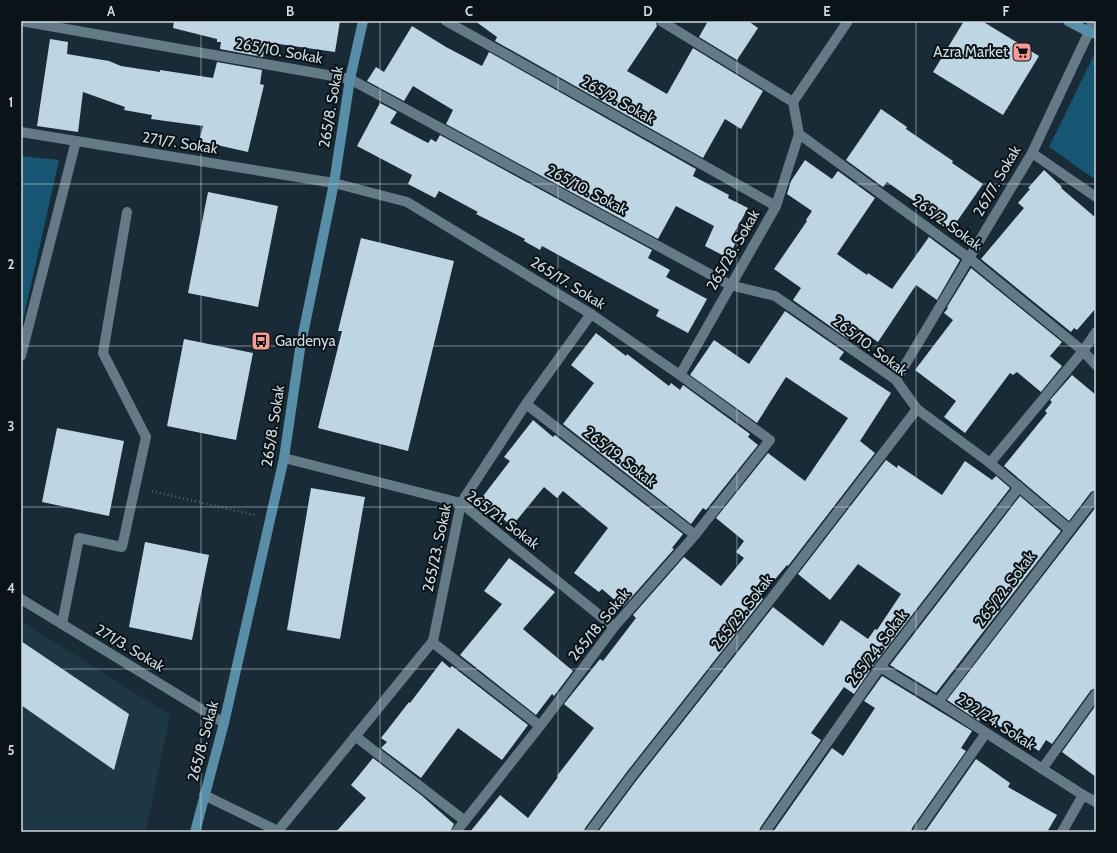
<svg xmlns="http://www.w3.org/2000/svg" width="1117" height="853" font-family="Cabin,sans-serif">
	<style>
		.built { fill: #1d3745 }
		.green { fill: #175672 }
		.building { fill: #bed5e3 }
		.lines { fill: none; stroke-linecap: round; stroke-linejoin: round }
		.path { stroke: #586871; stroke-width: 2.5; stroke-dasharray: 1 3; stroke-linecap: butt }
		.lane { stroke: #647a86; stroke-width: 10 }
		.street { stroke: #647a86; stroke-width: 10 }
		.secondary { stroke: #588ea7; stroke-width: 10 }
		.grid { fill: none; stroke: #cfdae1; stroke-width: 1; stroke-opacity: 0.55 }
		.labels { text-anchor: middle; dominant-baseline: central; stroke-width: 4; stroke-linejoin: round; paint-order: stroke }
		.street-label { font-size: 15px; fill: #cfdae1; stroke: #0a1317 }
		.poi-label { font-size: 15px; fill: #cfdae1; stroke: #0a1317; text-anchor: end }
		.neatline { fill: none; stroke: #cfdae1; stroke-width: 1.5 }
		.grid-label { font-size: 13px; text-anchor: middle; font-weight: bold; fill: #cfdae1 }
	</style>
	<rect width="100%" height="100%" fill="#182b36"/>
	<path class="built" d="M 21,621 L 170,715 L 146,832 L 21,832 Z"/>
	<g class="green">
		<path d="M 1096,51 L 1096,180 L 1049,147 Z"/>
		<path d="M 21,156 L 59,160 L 22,325 L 21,325 Z"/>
	</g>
	<g class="building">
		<path d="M 174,21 L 340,21 L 335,52 L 265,42 L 263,57 L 220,49 L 221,42 L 217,42 L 217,39 L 173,28 Z"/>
		<path d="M 475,21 L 655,21 L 657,26 L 627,71 L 667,94 L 693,48 L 763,91 L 741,129 L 725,119 L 703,158 L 495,41 L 497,37 Z"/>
		<path d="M 708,21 L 748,21 L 758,28 L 737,60 L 699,37 Z"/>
		<path d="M 964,21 L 982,21 L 1039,56 L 1003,115 L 933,72 Z"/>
		<path d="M 412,26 L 446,47 L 482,66 L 489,52 L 696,169 L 693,176 L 729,195 L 728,198 L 748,208 L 731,239 L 736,242 L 728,258 L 705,246 L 714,226 L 676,206 L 658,239 L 446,124 L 453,110 L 413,86 L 404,101 L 367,81 L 376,67 L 384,72 Z"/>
		<path d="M 50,39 L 68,42 L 67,54 L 109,61 L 121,66 L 160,72 L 160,70 L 213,78 L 217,62 L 262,70 L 260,84 L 264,85 L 248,152 L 199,141 L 203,126 L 151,119 L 152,115 L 124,110 L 125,107 L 83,92 L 78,132 L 37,126 Z"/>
		<path d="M 380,103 L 397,112 L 390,123 L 428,143 L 431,139 L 436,142 L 440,135 L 652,250 L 648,258 L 670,270 L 666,277 L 707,299 L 688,333 L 656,316 L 659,310 L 542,246 L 540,250 L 524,241 L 525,239 L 476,214 L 478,212 L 439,191 L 435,198 L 408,184 L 412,175 L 357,146 Z"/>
		<path d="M 881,109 L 907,127 L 906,129 L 953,161 L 952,163 L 983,184 L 951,230 L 923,210 L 924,208 L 887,182 L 883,187 L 846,160 Z"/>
		<path d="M 805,160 L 832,179 L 838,171 L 875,198 L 837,254 L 867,275 L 868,273 L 892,289 L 929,237 L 960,260 L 937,300 L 916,285 L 878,342 L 859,329 L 851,341 L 793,300 L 801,288 L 774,269 L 807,221 L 806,220 L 812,211 L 787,194 L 791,181 Z"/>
		<path d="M 1044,170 L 1062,187 L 1061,188 L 1096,218 L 1096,308 L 1077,330 L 1074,328 L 1071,332 L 981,259 L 1024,208 L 1018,203 L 1030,189 L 1028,188 Z"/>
		<path d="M 208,192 L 278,206 L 258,307 L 188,293 Z"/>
		<path d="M 361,238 L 454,261 L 408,451 L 318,428 L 342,331 L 338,331 Z"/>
		<path d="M 971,268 L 1062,342 L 1050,356 L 1062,366 L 1041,392 L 1017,372 L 1013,375 L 1010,373 L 965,433 L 944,417 L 956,401 L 915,370 L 953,320 L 944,313 L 948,308 L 947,307 Z"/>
		<path d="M 785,311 L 844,352 L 839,359 L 891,393 L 860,441 L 875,453 L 788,566 L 787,565 L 760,597 L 763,599 L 626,773 L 585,828 L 584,832 L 470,832 L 500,795 L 528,818 L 558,777 L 557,776 L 594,728 L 564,704 L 600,659 L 603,661 L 636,618 L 633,615 L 684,557 L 721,586 L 744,558 L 736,552 L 744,541 L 716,518 L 768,453 L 805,481 L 848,418 L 786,377 L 757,423 L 690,375 L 714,340 L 749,364 Z"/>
		<path d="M 596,333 L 626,356 L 627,354 L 669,386 L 671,383 L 680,390 L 683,385 L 750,434 L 748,437 L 758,445 L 706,510 L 703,508 L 691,524 L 563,424 L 594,383 L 571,365 Z"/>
		<path d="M 184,339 L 253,353 L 236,440 L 167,426 Z"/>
		<path d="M 1072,375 L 1096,395 L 1096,490 L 1091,492 L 1069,521 L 1004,466 L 1047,413 L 1045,411 L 1052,402 L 1050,400 Z"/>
		<path d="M 533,420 L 553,437 L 555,435 L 683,534 L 672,548 L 674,549 L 623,607 L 602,589 L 599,592 L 574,573 L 608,528 L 563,491 L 557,498 L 544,487 L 512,526 L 480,500 L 510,461 L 504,457 Z"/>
		<path d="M 57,428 L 124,441 L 109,516 L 42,502 Z"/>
		<path d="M 886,460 L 897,468 L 898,465 L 942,495 L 965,461 L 992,480 L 996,476 L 1010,488 L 875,663 L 854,694 L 844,687 L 811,733 L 821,740 L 760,828 L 759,832 L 598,832 L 636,781 L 773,607 L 823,646 L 841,620 L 868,639 L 875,629 L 877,630 L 901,594 L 858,564 L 830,600 L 798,574 Z"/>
		<path d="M 311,488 L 365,497 L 340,639 L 287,630 Z"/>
		<path d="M 1020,496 L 1061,531 L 936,693 L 890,665 Z"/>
		<path d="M 1096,507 L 1096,688 L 1091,690 L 1052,744 L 1046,740 L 1039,751 L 1007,729 L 1006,731 L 983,715 L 979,721 L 947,700 Z"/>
		<path d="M 145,542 L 209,555 L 192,640 L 129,627 Z"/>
		<path d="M 509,558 L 555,592 L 523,629 L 573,671 L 554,696 L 552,694 L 536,715 L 460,655 L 502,604 L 484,591 Z"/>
		<path d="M 21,641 L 129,714 L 114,770 L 21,705 Z"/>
		<path d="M 442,661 L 450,668 L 452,666 L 528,725 L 502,760 L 458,728 L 421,778 L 381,748 L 387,742 L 381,738 L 409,702 L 410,703 Z"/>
		<path d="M 882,676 L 972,731 L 961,748 L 966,751 L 912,828 L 911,832 L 773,832 L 832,748 L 843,756 L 875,708 L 864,701 Z"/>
		<path d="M 1096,705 L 1096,777 L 1062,752 Z"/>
		<path d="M 373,758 L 421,795 L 454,824 L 450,832 L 336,832 L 366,798 L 351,785 Z"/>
		<path d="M 976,759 L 1010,783 L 1008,787 L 1057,815 L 1047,832 L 925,832 Z"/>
	</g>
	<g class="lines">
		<path class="path" d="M 152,491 L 254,515"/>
		<path class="lane" d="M 62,624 L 79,538 L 122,547 L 146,437 L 103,353 L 127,212"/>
		<g class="street">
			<path d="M 21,21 L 350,79 L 730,285 L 775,296 L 896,380 L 917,409 L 990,463 L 1069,529"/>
			<path d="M 446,21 L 776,206"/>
			<path d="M 661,21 L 793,102 L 799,134 L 969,258 L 1083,351 L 1096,365"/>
			<path d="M 793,102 L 848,21"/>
			<path d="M 21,132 L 334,183 L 407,202 L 591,314 L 680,375 L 770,440 L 695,535 L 614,627 L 540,726 L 456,832"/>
			<path d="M 1032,153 L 1096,197"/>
			<path d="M 21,356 L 76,141"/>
			<path d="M 680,375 L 776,206 L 799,134"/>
			<path d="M 896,380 L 1032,153 L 1089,32 L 1093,21"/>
			<path d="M 526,404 L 695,535"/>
			<path d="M 284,458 L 461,503 L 614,627"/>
			<path d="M 990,463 L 1083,351 L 1096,332"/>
			<path d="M 21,599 L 224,723"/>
			<path d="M 432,642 L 540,726"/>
			<path d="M 880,667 L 938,702 L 1083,795 L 1096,802"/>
			<path d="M 938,702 L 1096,496"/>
			<path d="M 355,736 L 465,821"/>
			<path d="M 1042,769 L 1096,694"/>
			<path d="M 204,795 L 280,832"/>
			<path d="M 278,831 L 433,641 L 461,503 L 526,404 L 591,314"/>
			<path d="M 590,832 L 631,777 L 764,608 L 917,409"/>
			<path d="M 765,832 L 880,667 L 1019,487"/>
			<path d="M 917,832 L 986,733"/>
			<path d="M 1062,832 L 1083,795"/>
		</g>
		<g class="secondary">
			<path d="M 1068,21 L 1089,32 L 1096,34"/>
			<path d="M 195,832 L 224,723 L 284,458 L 300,349 L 334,183 L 350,79 L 363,21"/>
		</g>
	</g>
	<path class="grid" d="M 201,21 L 201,832M 380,21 L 380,832M 558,21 L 558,832M 737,21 L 737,832M 916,21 L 916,832M 21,184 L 1096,184M 21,346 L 1096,346M 21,507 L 1096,507M 21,669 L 1096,669"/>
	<defs>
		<g id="supermarket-square" transform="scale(1)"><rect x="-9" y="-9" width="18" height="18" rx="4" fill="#f59b97" stroke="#0a1317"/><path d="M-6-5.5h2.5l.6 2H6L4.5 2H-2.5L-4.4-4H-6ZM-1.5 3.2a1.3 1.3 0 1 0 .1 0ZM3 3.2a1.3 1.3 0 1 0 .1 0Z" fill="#111"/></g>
		<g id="bus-square" transform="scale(1)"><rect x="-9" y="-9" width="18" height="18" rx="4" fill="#f59b97" stroke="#0a1317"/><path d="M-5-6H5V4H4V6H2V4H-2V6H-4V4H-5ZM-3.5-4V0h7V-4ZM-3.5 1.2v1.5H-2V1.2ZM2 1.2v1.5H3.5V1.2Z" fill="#111"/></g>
	</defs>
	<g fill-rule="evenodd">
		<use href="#supermarket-square" x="1022" y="52"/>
		<use href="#bus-square" x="261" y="341"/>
	</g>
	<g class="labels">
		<g class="street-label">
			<text transform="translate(279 51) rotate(10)">265/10. Sokak</text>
			<text transform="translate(618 100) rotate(29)">265/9. Sokak</text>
			<text transform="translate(331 107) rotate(-80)">265/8. Sokak</text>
			<text transform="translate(180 143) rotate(9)">271/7. Sokak</text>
			<text transform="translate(997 181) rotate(-60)">267/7. Sokak</text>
			<text transform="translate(587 190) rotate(28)">265/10. Sokak</text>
			<text transform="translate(947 223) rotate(36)">265/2. Sokak</text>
			<text transform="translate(733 250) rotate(-60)">265/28. Sokak</text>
			<text transform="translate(568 283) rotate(32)">265/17. Sokak</text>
			<text transform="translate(870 346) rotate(37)">265/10. Sokak</text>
			<text transform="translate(273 426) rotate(-81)">265/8. Sokak</text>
			<text transform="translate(620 457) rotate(38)">265/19. Sokak</text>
			<text transform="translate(503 520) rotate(37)">265/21. Sokak</text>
			<text transform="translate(437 548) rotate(-78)">265/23. Sokak</text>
			<text transform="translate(1005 589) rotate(-53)">265/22. Sokak</text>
			<text transform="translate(742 612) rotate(-52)">265/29. Sokak</text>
			<text transform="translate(599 625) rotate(-51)">265/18. Sokak</text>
			<text transform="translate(130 648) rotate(31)">271/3. Sokak</text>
			<text transform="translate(877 648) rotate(-53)">265/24. Sokak</text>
			<text transform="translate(996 722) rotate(33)">292/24. Sokak</text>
			<text transform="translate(203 741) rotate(-75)">265/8. Sokak</text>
		</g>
		<g class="poi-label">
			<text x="1008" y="52">Azra Market</text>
			<text x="275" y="341" text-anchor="start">Gardenya</text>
		</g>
	</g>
	<rect width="1117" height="853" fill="none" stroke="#0a1317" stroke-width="44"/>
	<rect x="22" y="22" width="1073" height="809" class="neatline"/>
	<g class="grid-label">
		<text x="111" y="16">A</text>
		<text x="290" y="16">B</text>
		<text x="469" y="16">C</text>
		<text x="648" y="16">D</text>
		<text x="827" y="16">E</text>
		<text x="1006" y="16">F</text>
		<text x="11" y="107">1</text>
		<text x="11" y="269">2</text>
		<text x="11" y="431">3</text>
		<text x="11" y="593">4</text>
		<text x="11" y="755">5</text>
	</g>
</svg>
